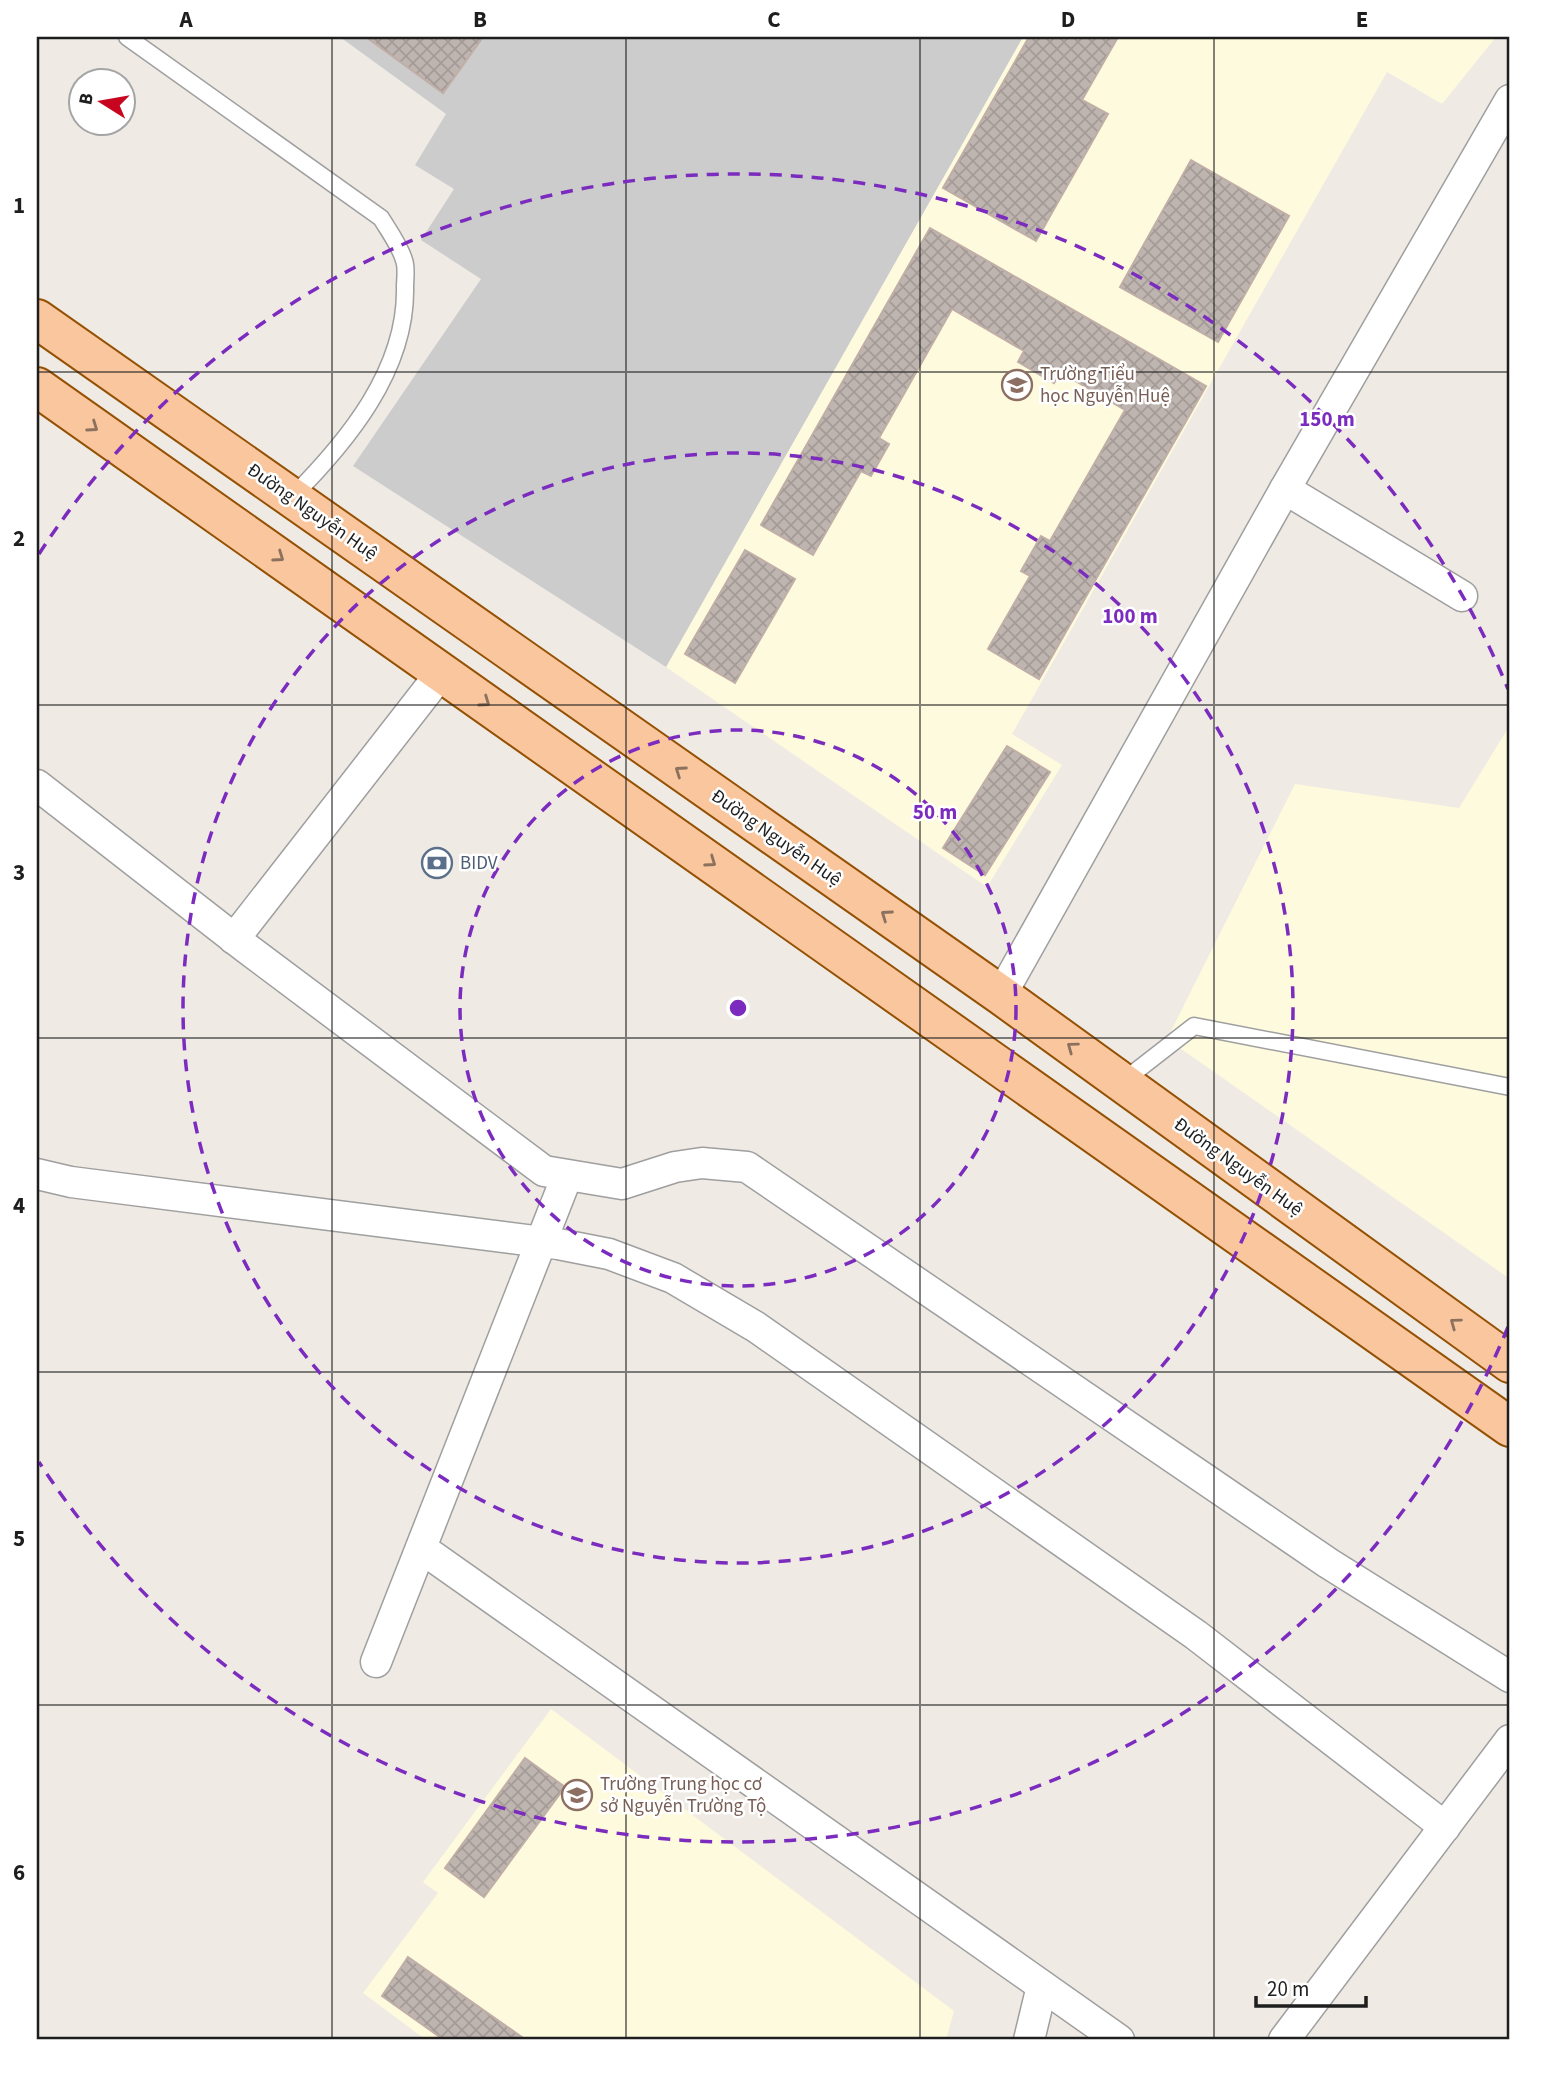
<svg xmlns="http://www.w3.org/2000/svg" width="1547" height="2077" font-family="'Source Sans 3',sans-serif">
	<style>
		.education { fill: #fefadd }
		.religious { fill: #ccc }
		.building { fill: url(#building-cross-hatch); stroke: #c0aea7; stroke-width: 2 }
		.lines { fill: none; stroke-linecap: round; stroke-linejoin: round }
		.service-casing { stroke: #9f9f9f; stroke-width: 19 }
		.minor-casing { stroke: #9f9f9f; stroke-width: 33 }
		.primary-casing { stroke: #945104; stroke-width: 42 }
		.service { stroke: #fff; stroke-width: 16 }
		.minor { stroke: #fff; stroke-width: 30 }
		.primary { stroke: #f9c69e; stroke-width: 38 }
		.oneway { stroke: #8c725e }
		.grid { fill: none; stroke: #1e1e1e; stroke-width: 2; stroke-opacity: 0.55 }
		.ring { fill: none; stroke: #7b2cbf; stroke-width: 3.5; stroke-dasharray: 12 9 }
		.labels { text-anchor: middle; dominant-baseline: central; stroke-width: 5; stroke-linejoin: round; paint-order: stroke }
		.education-label { font-size: 19px; fill: #785e54; stroke: #fff; text-anchor: start }
		.street-label { font-size: 19px; fill: #1e1e1e; stroke: #fff }
		.service-label { font-size: 19px; fill: #4e5e75; stroke: #fff; text-anchor: start }
		.centre { fill: #7b2cbf; stroke: #fff; stroke-width: 3.5 }
		.ring-label { font-size: 21px; text-anchor: middle; font-weight: bold; fill: #7b2cbf; stroke: #fff; stroke-width: 5; stroke-linejoin: round; paint-order: stroke }
		.neatline { fill: none; stroke: #1e1e1e; stroke-width: 2.5 }
		.grid-label { font-size: 23px; text-anchor: middle; font-weight: bold; fill: #1e1e1e }
	</style>
	<defs>
		<pattern id="building-cross-hatch" width="8" height="8" patternUnits="userSpaceOnUse" patternTransform="scale(1.75)"><rect width="8" height="8" fill="#bfb5b0"/><path d="M0 0l8 8M0 8l8-8" fill="none" stroke="#a49b97"/></pattern>
	</defs>
	<rect width="100%" height="100%" fill="#efeae4"/>
	<g class="education">
		<path d="M 1023,37 L 1496,37 L 1442,104 L 1387,72 L 1012,734 L 1062,765 L 987,887 L 666,667 Z"/>
		<path d="M 1510,725 L 1510,1279 L 1167,1039 L 1295,784 L 1459,808 Z"/>
		<path d="M 551,1709 L 954,2011 L 946,2040 L 426,2040 L 363,1993 L 438,1893 L 423,1882 Z"/>
	</g>
	<path class="religious" d="M 340,37 L 1023,37 L 666,667 L 353,466 L 481,279 L 421,240 L 454,189 L 415,165 L 446,114 Z"/>
	<g class="building">
		<path d="M 366,37 L 483,37 L 443,93 Z"/>
		<path d="M 1029,37 L 1118,37 L 1082,100 L 1108,114 L 1036,241 L 943,188 Z"/>
		<path d="M 1191,160 L 1289,216 L 1218,342 L 1120,287 Z"/>
		<path d="M 930,228 L 1206,386 L 1039,679 L 988,649 L 1030,576 L 1021,571 L 1041,536 L 1050,541 L 1125,410 L 1060,372 L 1054,383 L 1018,362 L 1024,351 L 952,309 L 879,438 L 889,444 L 871,476 L 861,471 L 813,555 L 761,525 Z"/>
		<path d="M 745,550 L 795,579 L 735,683 L 685,654 Z"/>
		<path d="M 1007,746 L 1050,772 L 985,875 L 943,848 Z"/>
		<path d="M 525,1758 L 565,1787 L 484,1897 L 445,1868 Z"/>
		<path d="M 408,1957 L 526,2040 L 444,2040 L 382,1996 Z"/>
	</g>
	<g class="lines">
		<g class="service-casing">
			<g id="service">
				<path d="M 127,37 L 381,218 C 389,231 400,246 404,260 C 407,268 405,279 405,287 C 407,370 347,442 291,498"/>
				<path d="M 1122,1082 L 1194,1026 L 1510,1087"/>
			</g>
		</g>
		<g class="minor-casing">
			<g id="minor">
				<path d="M 1285,489 L 1462,596"/>
				<path d="M 37,785 L 245,947 L 544,1171 L 622,1184 L 675,1167 L 702,1163 L 747,1167 L 1328,1563 L 1510,1677"/>
				<path d="M 234,939 L 442,672"/>
				<path d="M 1001,995 L 1285,489 L 1510,100"/>
				<path d="M 37,1174 L 71,1182 L 558,1244 L 609,1254 L 673,1278 L 756,1327 L 1196,1635 L 1445,1827"/>
				<path d="M 421,1548 L 1119,2040"/>
				<path d="M 376,1662 L 567,1176"/>
				<path d="M 1029,2040 L 1042,1986"/>
				<path d="M 1284,2040 L 1510,1740"/>
			</g>
		</g>
		<g class="primary-casing">
			<g id="primary">
				<path d="M 37,319 L 1001,995 L 1510,1363"/>
				<path d="M 37,387 L 1510,1427"/>
			</g>
		</g>
		<use href="#service" class="service"/>
		<use href="#minor" class="minor"/>
		<use href="#primary" class="primary"/>
	</g>
	<defs><path id="oneway-chevron" d="M-2-3.5L2.5 0L-2 3.5" fill="none" stroke-width="1.6" stroke-linecap="round" stroke-linejoin="round" transform="scale(1.75)"/></defs>
	<g class="oneway">
		<use href="#oneway-chevron" transform="translate(93 427) rotate(35)"/>
		<use href="#oneway-chevron" transform="translate(279 557) rotate(35)"/>
		<use href="#oneway-chevron" transform="translate(485 702) rotate(35)"/>
		<use href="#oneway-chevron" transform="translate(680 771) rotate(-145)"/>
		<use href="#oneway-chevron" transform="translate(711 862) rotate(35)"/>
		<use href="#oneway-chevron" transform="translate(886 915) rotate(-145)"/>
		<use href="#oneway-chevron" transform="translate(1072 1047) rotate(-144)"/>
		<use href="#oneway-chevron" transform="translate(1455 1323) rotate(-144)"/>
	</g>
	<path class="grid" d="M 332,37 L 332,2040M 626,37 L 626,2040M 920,37 L 920,2040M 1214,37 L 1214,2040M 37,372 L 1510,372M 37,705 L 1510,705M 37,1038 L 1510,1038M 37,1372 L 1510,1372M 37,1705 L 1510,1705"/>
	<g class="ring">
		<circle cx="738" cy="1008" r="278"/>
		<circle cx="738" cy="1008" r="555"/>
		<path d="M1508 1327A833 833 0 0 1 39 1462M39 554A833 833 0 0 1 1508 689"/>
	</g>
	<defs>
		<g id="school-ring" transform="scale(1.575)"><circle r="9.5" fill="#fff" stroke="#8d6e63" stroke-width="1.5"/><path d="M0-5L7-2L0 1L-7-2ZM-4 1L0 2.5L4 1V4Q0 6-4 4Z" fill="#8d6e63"/></g>
		<g id="bank-ring" transform="scale(1.575)"><circle r="9.5" fill="#fff" stroke="#5c6f8a" stroke-width="1.5"/><path d="M-6-4H6V4H-6ZM0-2.3a2.3 2.3 0 1 0 0 4.6a2.3 2.3 0 1 0 0-4.6Z" fill="#5c6f8a"/></g>
	</defs>
	<g fill-rule="evenodd">
		<use href="#school-ring" x="1017" y="385"/>
		<use href="#bank-ring" x="437" y="863"/>
		<use href="#school-ring" x="577" y="1795"/>
	</g>
	<g class="labels">
		<g class="education-label">
			<text x="1040" y="374">Trường Tiểu<tspan x="1040" dy="22">học Nguyễn Huệ</tspan></text>
			<text x="600" y="1784">Trường Trung học cơ<tspan x="600" dy="22">sở Nguyễn Trường Tộ</tspan></text>
		</g>
		<g class="street-label">
			<text transform="translate(312 512) rotate(35)">Đường Nguyễn Huệ</text>
			<text transform="translate(776 838) rotate(35)">Đường Nguyễn Huệ</text>
			<text transform="translate(1238 1167) rotate(36)">Đường Nguyễn Huệ</text>
		</g>
		<g class="service-label">
			<text x="460" y="863">BIDV</text>
		</g>
	</g>
	<circle cx="738" cy="1008" r="10" class="centre"/>
	<g class="ring-label">
		<text x="1327" y="426">150 m</text>
		<text x="1130" y="623">100 m</text>
		<text x="935" y="819">50 m</text>
	</g>
	<rect width="1547" height="2077" fill="none" stroke="#ffffff" stroke-width="77"/>
	<g transform="translate(102 102) rotate(281)"><circle r="33" fill="#ffffff" stroke="#a5a5a5" stroke-width="2"/>
	<path d="M0-5L12 26L0 18L-12 26Z" fill="#c7051e"/>
	<text y="-10" font-size="19" font-weight="bold" text-anchor="middle" fill="#1e1e1e">B</text>
	</g>
	<path d="M1256 1996v10h110v-10" fill="none" stroke="#1e1e1e" stroke-width="3.5"/>
	<text x="1267" y="1996" font-size="21" fill="#1e1e1e" stroke="#ffffff" stroke-width="5" paint-order="stroke">20 m</text>
	<rect x="38" y="38" width="1470" height="2000" class="neatline"/>
	<g class="grid-label">
		<text x="186" y="27">A</text>
		<text x="480" y="27">B</text>
		<text x="774" y="27">C</text>
		<text x="1068" y="27">D</text>
		<text x="1362" y="27">E</text>
		<text x="19" y="213">1</text>
		<text x="19" y="546">2</text>
		<text x="19" y="880">3</text>
		<text x="19" y="1213">4</text>
		<text x="19" y="1546">5</text>
		<text x="19" y="1880">6</text>
	</g>
</svg>
